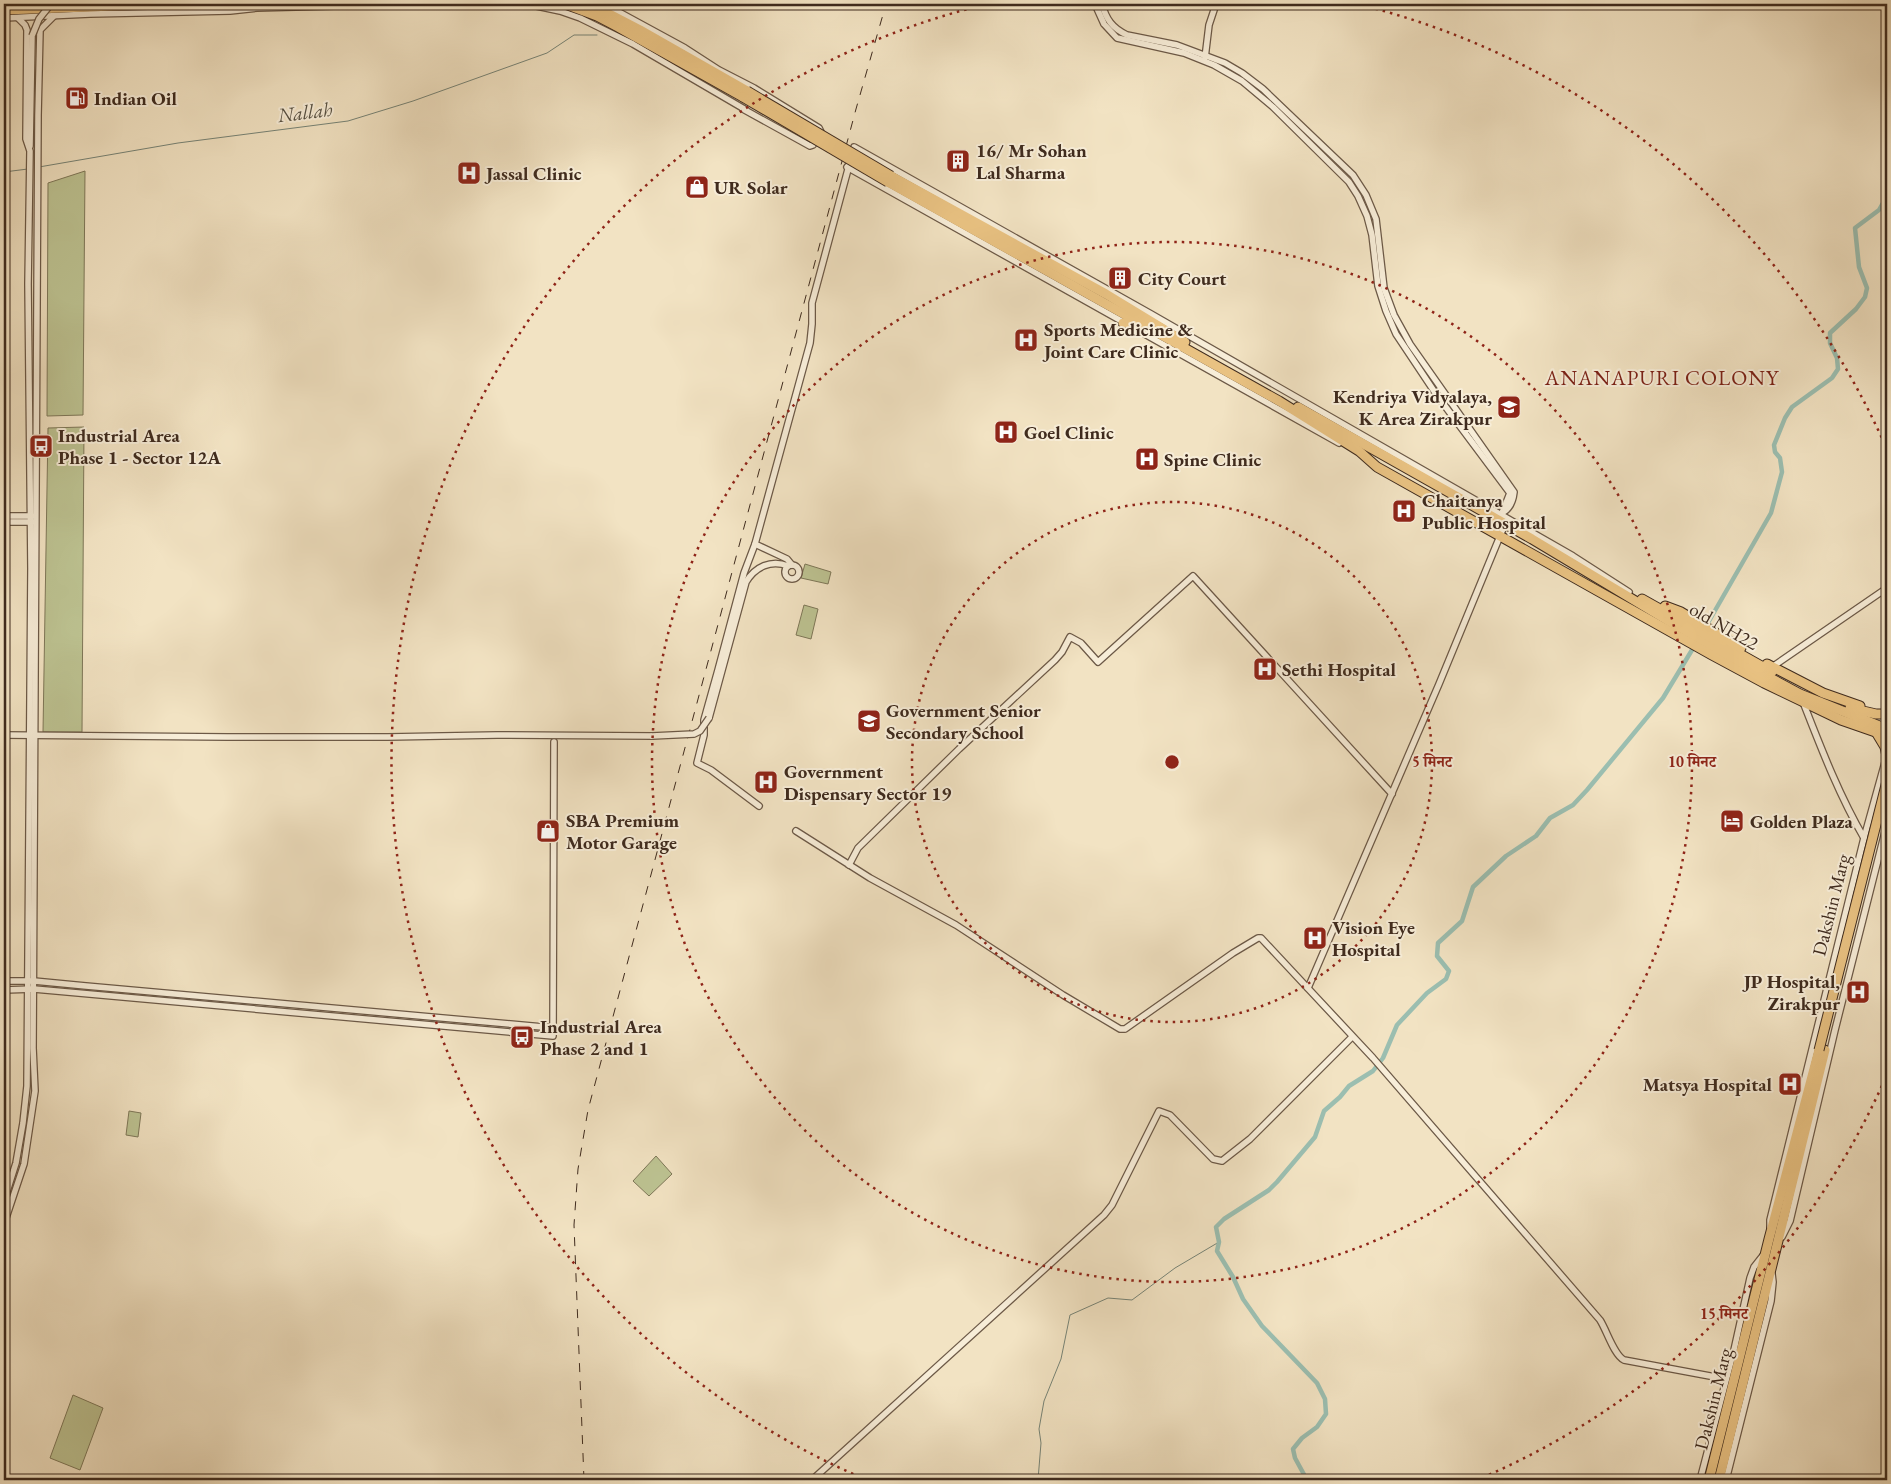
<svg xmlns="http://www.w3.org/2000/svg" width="1891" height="1484" font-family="'EB Garamond','Noto Serif Devanagari',serif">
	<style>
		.green { fill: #bdc392; stroke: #7e7758 }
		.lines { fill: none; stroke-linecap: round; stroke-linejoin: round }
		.stream { stroke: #768376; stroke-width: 1 }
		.canal { stroke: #9bbeb0; stroke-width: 4.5 }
		.minor-casing { stroke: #6c5947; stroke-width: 8 }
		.highway-casing { stroke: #3f2b1e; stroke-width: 11 }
		.minor { stroke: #f7edd8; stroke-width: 5.5 }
		.highway { stroke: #e9c282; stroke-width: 9 }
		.rail { stroke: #3f2b1e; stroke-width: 1; stroke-dasharray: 9 9; stroke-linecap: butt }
		.minor-bridge-casing { stroke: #6c5947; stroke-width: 8; stroke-linecap: butt }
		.highway-bridge-casing { stroke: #3f2b1e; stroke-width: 11; stroke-linecap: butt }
		.minor-bridge { stroke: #f7edd8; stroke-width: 5.5 }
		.highway-bridge { stroke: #e9c282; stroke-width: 9 }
		.ring { fill: none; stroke: #8f2418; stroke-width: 2.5; stroke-dasharray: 2.5 5 }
		.labels { text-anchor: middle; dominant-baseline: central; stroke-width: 4; stroke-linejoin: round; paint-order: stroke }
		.poi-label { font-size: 19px; font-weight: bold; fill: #3f2b1e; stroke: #f7edd8; text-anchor: start }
		.street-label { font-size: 19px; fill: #3f2b1e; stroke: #f7edd8 }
		.water-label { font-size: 20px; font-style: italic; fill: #565042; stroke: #f7edd8 }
		.quarter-label { font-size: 21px; letter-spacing: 1px; fill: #7a1f14; stroke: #f7edd8 }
		.centre { fill: #8f2418; stroke: #f7edd8; stroke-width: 2.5 }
		.ring-label { font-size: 15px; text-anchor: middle; font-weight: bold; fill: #8f2418; stroke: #f7edd8; stroke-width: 4; stroke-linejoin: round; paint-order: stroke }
	</style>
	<rect width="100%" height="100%" fill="#f2e3c3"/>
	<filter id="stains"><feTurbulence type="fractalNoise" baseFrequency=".004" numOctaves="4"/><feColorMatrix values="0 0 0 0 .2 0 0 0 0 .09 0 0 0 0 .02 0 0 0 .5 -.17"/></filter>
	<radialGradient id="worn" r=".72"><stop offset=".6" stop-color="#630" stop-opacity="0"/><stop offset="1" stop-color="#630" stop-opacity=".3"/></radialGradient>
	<g class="green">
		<path d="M 85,171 L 83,415 L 47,416 L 48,183 Z"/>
		<path d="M 84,427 L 82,732 L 43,732 L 48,428 Z"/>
		<path d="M 805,564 L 831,572 L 828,584 L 801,578 Z"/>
		<path d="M 804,605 L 818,609 L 811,639 L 796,635 Z"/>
		<path d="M 129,1111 L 141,1113 L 138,1137 L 126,1135 Z"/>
		<path d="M 656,1156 L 672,1174 L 649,1196 L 633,1181 Z"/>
		<path d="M 73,1395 L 103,1408 L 80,1470 L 50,1458 Z"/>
	</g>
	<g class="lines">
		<g class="stream">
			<path d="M 618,7 L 622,4"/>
			<path d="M 39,167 L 178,143 L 348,121 L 413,101 L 547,53 L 574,35 L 597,35"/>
			<path d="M 4,172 L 28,169"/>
			<path d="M 1038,1480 L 1041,1443 L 1039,1429 L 1044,1401 L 1061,1359 L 1070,1315 L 1108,1298 L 1132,1300 L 1175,1268 L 1219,1242"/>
		</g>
		<g class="canal">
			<path d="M 1705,628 L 1771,513 L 1782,472 L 1780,458 L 1775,452 L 1774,445 L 1785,418 L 1792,407 L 1832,378 L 1838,369 L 1837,358 L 1830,343 L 1830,333 L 1856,309 L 1865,297 L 1867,288 L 1859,267 L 1855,228 L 1879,210 L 1887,196"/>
			<path d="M 1307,1480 L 1295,1458 L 1293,1449 L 1302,1438 L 1317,1427 L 1326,1414 L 1325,1399 L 1317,1383 L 1262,1326 L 1243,1299 L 1233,1277 L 1217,1251 L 1219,1242 L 1216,1227 L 1224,1219 L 1269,1190 L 1277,1182 L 1315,1137 L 1324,1111 L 1340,1097 L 1349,1086 L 1373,1071 L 1383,1058 L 1397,1025 L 1427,993 L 1446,979 L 1449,971 L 1437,956 L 1438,943 L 1462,921 L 1473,887 L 1506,856 L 1536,836 L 1550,818 L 1573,805 L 1587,790 L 1663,698 L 1695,645"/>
		</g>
		<g class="minor-casing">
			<g id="minor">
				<path d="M 527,4 L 560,11 L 580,18 L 633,44 L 746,110"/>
				<path d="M 604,4 L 685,48 L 719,70 L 754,88 L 819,128 L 821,132 L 813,145 L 810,146 L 743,109"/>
				<path d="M 1095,4 L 1104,24 L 1117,38 L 1184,53 L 1214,65 L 1242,81 L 1273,107 L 1349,182 L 1358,196 L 1367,216 L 1372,235 L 1378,286 L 1386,311 L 1396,334 L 1436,394 L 1510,493 L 1502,513 L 1491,531"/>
				<path d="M 1102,4 C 1106,19 1112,28 1127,35 L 1177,45 L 1225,63 L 1242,73 L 1263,89 L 1353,175 L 1366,195 L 1376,219 L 1384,288 L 1394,315 L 1410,344 L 1514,492 C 1513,501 1510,509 1502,513"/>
				<path d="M 1379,4 L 1397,6 L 1397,4"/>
				<path d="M 4,18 L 90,14 L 230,11 L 257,8 L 411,4"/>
				<path d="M 1205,58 L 1209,25 L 1216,4"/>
				<path d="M 30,146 L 32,36"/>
				<path d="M 847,167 L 1339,443"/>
				<path d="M 4,516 L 32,516"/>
				<path d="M 4,522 L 32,522"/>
				<path d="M 755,544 L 744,573 L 718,670 L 704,720 L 704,735 L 697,763 L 711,770 L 759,806"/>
				<circle cx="792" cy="572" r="7"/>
				<path d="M 792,565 L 787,559 L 755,544 L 810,343 L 812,324 L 812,303 L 854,147 L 1151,314 L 1573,556 L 1629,592"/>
				<path d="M 1772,667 L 1887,588"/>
				<path d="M 1803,702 C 1821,748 1839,795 1864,838"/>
				<path d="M 709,718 L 746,582 C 755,567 771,559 788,566"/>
				<path d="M 4,735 L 227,737 L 388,737 L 497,735 L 652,736"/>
				<path d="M 796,831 L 870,878 L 956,925 L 1063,995 L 1120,1029 L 1125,1029 L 1233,953 L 1258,938 L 1261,938 L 1373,1058 L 1600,1320 C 1607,1331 1614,1355 1624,1360 L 1726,1379"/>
				<path d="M 849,865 L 858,848 L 959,749 L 1055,660 L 1062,652 L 1070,637 L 1081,643 L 1098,662 L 1193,576 L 1392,794"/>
				<path d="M 4,981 L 34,981 L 86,986 L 554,1028"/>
				<path d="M 1308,988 L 1439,684 L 1505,524"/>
				<path d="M 4,990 L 34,989 L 553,1036 L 554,742"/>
				<path d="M 4,1201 L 16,1163 L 23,1123 L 27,1086 L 31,568 L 28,284 L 30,151 L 26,139 L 27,30 L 25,25 L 18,18"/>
				<path d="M 4,1224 L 24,1164 L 35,1091 L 33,1048 L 38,115 L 40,30 L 54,16"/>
				<path d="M 1770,1227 L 1770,1220 L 1864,838 L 1887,755"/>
				<path d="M 1782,1237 L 1790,1221 L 1835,1030 L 1887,824"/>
				<path d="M 812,1480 L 1104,1215 L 1112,1205 L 1159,1111 L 1170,1115 L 1213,1159 L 1222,1161 L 1250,1139 L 1352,1037"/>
				<path d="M 1700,1480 L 1734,1350 L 1750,1278 L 1754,1267 L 1765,1253"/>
				<path d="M 1726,1480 L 1771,1301 L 1773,1282 L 1772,1274"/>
			</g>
		</g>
		<g class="highway-casing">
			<g id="highway">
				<path d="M 565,4 L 597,16 L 618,27 L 743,97"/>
				<path d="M 590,4 L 640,30 L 747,91"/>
				<path d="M 4,10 L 170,4"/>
				<path d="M 891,176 L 1106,294 L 1185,342"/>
				<path d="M 888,182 L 1279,401 L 1359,451 L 1377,467 L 1712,655 L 1764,683 L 1841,720 L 1887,736"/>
				<path d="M 1123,323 L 1138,322"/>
				<path d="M 1298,407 L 1532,539 L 1667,620 L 1748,666 L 1800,694 L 1887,729"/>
				<path d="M 1642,599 L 1772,672"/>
				<path d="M 1665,606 L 1681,612 L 1741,648"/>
				<path d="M 1767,664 L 1823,693 L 1860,706"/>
				<path d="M 1850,708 L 1876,714 L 1887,714"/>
				<path d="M 1876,732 L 1885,747 L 1887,756"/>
				<path d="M 1709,1480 L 1769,1239 L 1819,1050"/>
				<path d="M 1719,1480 L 1825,1050"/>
			</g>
		</g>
		<use href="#minor" class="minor"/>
		<use href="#highway" class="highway"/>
		<path class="rail" d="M 584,1480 L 574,1225 L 578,1169 L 588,1110 L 856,109 L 886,4"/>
		<g class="minor-bridge-casing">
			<g id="minor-bridge">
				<path d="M 32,36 L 39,19 L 51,4"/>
				<path d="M 652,736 L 694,734 L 700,731 L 709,718"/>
			</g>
		</g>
		<g class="highway-bridge-casing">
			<g id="highway-bridge">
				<path d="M 747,91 L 891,176"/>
				<path d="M 743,97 L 888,182"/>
				<path d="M 1819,1050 L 1887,781"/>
			</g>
		</g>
		<use href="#minor-bridge" class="minor-bridge"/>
		<use href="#highway-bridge" class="highway-bridge"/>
	</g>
	<g class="ring">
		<circle cx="1172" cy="762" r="260"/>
		<circle cx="1172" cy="762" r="520"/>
		<path d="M1885 1079A780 780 0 0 1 1477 1480M867 1480A780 780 0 0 1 983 5M1361 5A780 780 0 0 1 1885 445"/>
	</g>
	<defs>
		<g id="fuel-square" transform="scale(1.25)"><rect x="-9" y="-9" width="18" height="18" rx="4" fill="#8f2418" stroke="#f7edd8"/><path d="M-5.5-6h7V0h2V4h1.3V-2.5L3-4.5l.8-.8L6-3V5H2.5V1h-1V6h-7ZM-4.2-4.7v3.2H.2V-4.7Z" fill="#fff"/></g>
		<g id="building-square" transform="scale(1.25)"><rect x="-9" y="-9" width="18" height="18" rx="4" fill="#8f2418" stroke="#f7edd8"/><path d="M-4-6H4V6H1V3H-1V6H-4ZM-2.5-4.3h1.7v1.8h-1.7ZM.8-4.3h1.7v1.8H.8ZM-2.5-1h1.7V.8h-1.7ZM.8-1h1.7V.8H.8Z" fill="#fff"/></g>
		<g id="hospital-square" transform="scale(1.25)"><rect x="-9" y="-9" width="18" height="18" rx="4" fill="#8f2418" stroke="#f7edd8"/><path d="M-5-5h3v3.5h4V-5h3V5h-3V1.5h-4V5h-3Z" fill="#fff"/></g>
		<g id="shop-square" transform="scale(1.25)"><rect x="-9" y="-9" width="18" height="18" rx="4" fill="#8f2418" stroke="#f7edd8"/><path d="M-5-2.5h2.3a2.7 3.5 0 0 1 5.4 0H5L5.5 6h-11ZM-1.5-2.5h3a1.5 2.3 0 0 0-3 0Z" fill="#fff"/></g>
		<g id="school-square" transform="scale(1.25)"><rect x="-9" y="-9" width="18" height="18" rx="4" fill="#8f2418" stroke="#f7edd8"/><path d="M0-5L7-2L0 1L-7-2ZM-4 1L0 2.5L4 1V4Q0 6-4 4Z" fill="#fff"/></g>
		<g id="bus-square" transform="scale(1.25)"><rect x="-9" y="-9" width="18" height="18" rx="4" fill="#8f2418" stroke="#f7edd8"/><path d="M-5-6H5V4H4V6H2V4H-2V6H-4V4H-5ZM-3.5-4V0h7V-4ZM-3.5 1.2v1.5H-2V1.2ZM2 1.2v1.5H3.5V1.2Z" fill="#fff"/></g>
		<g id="hotel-square" transform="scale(1.25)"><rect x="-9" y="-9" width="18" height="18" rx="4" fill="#8f2418" stroke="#f7edd8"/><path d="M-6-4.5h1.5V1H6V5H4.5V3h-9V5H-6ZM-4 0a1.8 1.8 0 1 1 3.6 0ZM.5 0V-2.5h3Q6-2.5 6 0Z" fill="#fff"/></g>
	</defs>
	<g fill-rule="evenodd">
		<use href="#fuel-square" x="77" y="98"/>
		<use href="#building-square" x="958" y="161"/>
		<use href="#hospital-square" x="469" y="173"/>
		<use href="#shop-square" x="697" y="187"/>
		<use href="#building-square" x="1120" y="278"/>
		<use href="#hospital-square" x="1026" y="340"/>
		<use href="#school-square" x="1509" y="407"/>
		<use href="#hospital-square" x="1006" y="432"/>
		<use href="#bus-square" x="41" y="446"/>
		<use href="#hospital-square" x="1147" y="459"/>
		<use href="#hospital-square" x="1404" y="511"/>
		<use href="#hospital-square" x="1265" y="669"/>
		<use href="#school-square" x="869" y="721"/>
		<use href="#hospital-square" x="766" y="782"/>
		<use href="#hotel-square" x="1732" y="821"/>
		<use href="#shop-square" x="548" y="831"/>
		<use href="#hospital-square" x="1315" y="938"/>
		<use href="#hospital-square" x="1858" y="992"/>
		<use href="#bus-square" x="522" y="1037"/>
		<use href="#hospital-square" x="1790" y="1084"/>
	</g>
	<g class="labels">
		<g class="poi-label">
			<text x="94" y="98">Indian Oil</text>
			<text x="976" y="150">16/ Mr Sohan<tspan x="976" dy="22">Lal Sharma</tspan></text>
			<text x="486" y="173">Jassal Clinic</text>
			<text x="714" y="187">UR Solar</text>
			<text x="1138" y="278">City Court</text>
			<text x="1044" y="329">Sports Medicine &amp;<tspan x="1044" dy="22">Joint Care Clinic</tspan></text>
			<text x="1492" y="396" text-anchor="end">Kendriya Vidyalaya,<tspan x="1492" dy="22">K Area Zirakpur</tspan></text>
			<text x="1024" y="432">Goel Clinic</text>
			<text x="58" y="435">Industrial Area<tspan x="58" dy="22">Phase 1 - Sector 12A</tspan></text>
			<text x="1164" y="459">Spine Clinic</text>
			<text x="1422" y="500">Chaitanya<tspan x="1422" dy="22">Public Hospital</tspan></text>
			<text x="1282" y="669">Sethi Hospital</text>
			<text x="886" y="710">Government Senior<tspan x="886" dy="22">Secondary School</tspan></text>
			<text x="784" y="771">Government<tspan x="784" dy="22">Dispensary Sector 19</tspan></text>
			<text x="566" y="820">SBA Premium<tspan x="566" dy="22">Motor Garage</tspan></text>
			<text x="1750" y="821">Golden Plaza</text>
			<text x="1332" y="927">Vision Eye<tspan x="1332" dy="22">Hospital</tspan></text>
			<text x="1840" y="981" text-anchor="end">JP Hospital,<tspan x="1840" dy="22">Zirakpur</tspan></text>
			<text x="540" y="1026">Industrial Area<tspan x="540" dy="22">Phase 2 and 1</tspan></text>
			<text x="1772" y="1084" text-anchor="end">Matsya Hospital</text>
		</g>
		<g class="street-label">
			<text transform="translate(1724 626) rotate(30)">old NH22</text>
			<text transform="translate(1831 905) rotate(-76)">Dakshin Marg</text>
			<text transform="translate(1713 1399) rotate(-76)">Dakshin Marg</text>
		</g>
		<g class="water-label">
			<text transform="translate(305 112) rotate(-7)">Nallah</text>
		</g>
		<g class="quarter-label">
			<text x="1662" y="377">ANANAPURI COLONY</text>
		</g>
	</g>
	<circle cx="1172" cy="762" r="8" class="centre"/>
	<g class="ring-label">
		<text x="1432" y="767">5 मिनट</text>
		<text x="1692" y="767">10 मिनट</text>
		<text x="1724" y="1319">15 मिनट</text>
	</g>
	<rect width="1891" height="1484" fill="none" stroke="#f2e3c3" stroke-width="20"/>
	<rect x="5" y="5" width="1881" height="1474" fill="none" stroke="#3f2b1e" stroke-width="2.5"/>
	<rect x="10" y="10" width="1871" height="1464" fill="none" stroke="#3f2b1e"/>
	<rect width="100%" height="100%" filter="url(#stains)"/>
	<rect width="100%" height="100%" fill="url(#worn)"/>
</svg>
